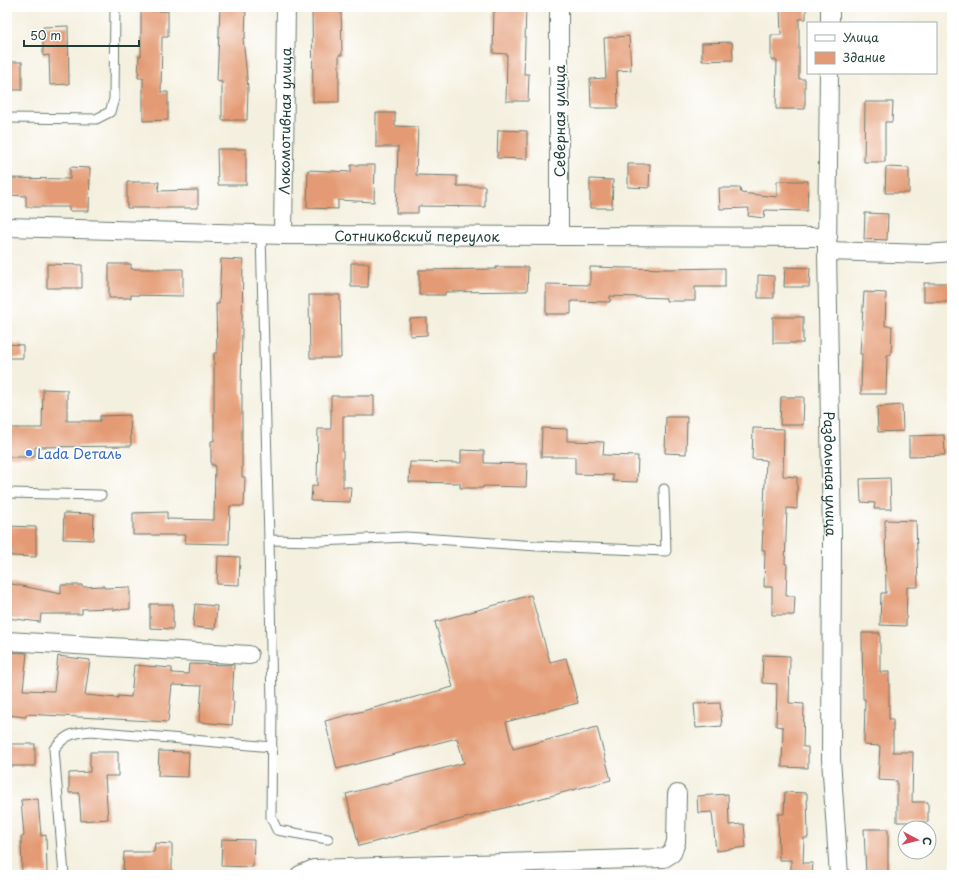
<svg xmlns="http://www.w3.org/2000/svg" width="959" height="882" font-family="'Playpen Sans',sans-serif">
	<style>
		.building { fill: #e49b75 }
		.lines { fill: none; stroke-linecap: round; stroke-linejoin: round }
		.service-casing { stroke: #6a7c70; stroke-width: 11 }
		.minor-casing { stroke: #6a7c70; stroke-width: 20 }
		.service { stroke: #fff; stroke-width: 9 }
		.minor { stroke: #fff; stroke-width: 18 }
		.shop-dot { fill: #3f7fe0; stroke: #fff; stroke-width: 1.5 }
		.labels { text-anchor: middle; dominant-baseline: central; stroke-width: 3.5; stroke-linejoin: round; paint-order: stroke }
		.street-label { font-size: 14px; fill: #1f3d34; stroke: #fff }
		.shop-label { font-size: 14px; fill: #366cbe; stroke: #fff; text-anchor: start }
	</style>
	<rect width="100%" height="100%" fill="#fff"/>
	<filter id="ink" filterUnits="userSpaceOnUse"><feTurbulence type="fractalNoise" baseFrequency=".025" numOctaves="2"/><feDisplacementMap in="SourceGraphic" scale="8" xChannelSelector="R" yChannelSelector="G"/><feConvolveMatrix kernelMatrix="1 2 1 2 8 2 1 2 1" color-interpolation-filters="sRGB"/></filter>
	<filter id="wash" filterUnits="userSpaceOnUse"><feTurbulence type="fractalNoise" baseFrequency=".012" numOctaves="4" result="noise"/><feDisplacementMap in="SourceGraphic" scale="16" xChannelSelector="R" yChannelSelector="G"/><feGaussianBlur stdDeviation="0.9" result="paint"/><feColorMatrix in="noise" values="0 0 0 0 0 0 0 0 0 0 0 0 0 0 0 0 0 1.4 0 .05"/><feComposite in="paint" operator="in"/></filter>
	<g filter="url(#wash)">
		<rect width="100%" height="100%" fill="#f4f0df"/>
		<g id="blocks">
			<g class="building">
				<path d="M 220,7 L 246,7 L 245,38 L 243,38 L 248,88 L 247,120 L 222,120 L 222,82 L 217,81 Z"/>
				<path d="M 312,7 L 341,7 L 342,55 L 339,55 L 339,102 L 313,102 Z"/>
				<path d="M 494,7 L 526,7 L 524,74 L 529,74 L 528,101 L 506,101 L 507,54 L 493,53 Z"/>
				<path d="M 780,7 L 806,7 L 806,19 L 799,19 L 799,79 L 805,79 L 805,109 L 776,109 L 777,60 L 771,60 L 771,35 L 781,35 Z"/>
				<path d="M 141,11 L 168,11 L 168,37 L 162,37 L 161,92 L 168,92 L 168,120 L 143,121 L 143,78 L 138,78 L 139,56 L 141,56 Z"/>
				<path d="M 68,26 L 69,84 L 50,85 L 49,55 L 43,56 L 43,27 Z"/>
				<path d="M 629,36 L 631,70 L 617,71 L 618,108 L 591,108 L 590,79 L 606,78 L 604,38 Z"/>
				<path d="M 732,42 L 733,60 L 702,61 L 702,43 Z"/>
				<rect x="7" y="62" width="15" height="28"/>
				<path d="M 865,102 L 893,102 L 892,122 L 885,122 L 885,162 L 864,162 Z"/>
				<path d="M 376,113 L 395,113 L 395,126 L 418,127 L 416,175 L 457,176 L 457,186 L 485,186 L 485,207 L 418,206 L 418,213 L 396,213 L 398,147 L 376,147 Z"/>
				<path d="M 498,130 L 527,131 L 527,159 L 497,158 Z"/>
				<path d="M 217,149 L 246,149 L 246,185 L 218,185 Z"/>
				<path d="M 628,164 L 650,164 L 649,188 L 628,187 Z"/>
				<path d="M 351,165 L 375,165 L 374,202 L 338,200 L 338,209 L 307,208 L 308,170 L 351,172 Z"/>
				<path d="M 70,167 L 90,168 L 89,211 L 69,211 L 69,207 L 26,207 L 26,196 L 7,195 L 7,178 L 70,179 Z"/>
				<path d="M 886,167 L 909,168 L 909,193 L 885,193 Z"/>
				<path d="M 590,179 L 613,180 L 612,208 L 590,208 Z"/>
				<path d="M 777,181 L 808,181 L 807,211 L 765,210 L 764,218 L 748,216 L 749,208 L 720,209 L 719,188 L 740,188 L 741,193 L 777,197 Z"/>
				<path d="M 127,182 L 159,182 L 158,191 L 198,190 L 198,208 L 127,208 Z"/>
				<path d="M 865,213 L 888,214 L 887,240 L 864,239 Z"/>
				<path d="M 221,259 L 243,260 L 241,394 L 242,394 L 242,477 L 245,477 L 244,506 L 230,506 L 229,544 L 185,543 L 186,535 L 133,535 L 133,513 L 167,512 L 167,519 L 214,520 L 215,465 L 211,465 L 211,441 L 214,441 L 214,353 L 217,353 L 216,304 L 219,304 Z"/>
				<path d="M 351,263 L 369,263 L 368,287 L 351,287 Z"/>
				<path d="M 47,264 L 82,265 L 82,288 L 47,288 Z"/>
				<path d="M 109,264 L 131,264 L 131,269 L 183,269 L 183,296 L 131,295 L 131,298 L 109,298 Z"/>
				<path d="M 496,267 L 528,267 L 527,291 L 445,292 L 445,295 L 419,295 L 419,270 L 496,269 Z"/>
				<path d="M 590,267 L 667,269 L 725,268 L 725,287 L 695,287 L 695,301 L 666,301 L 666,298 L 610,296 L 610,302 L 571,301 L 571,314 L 546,314 L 546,284 L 590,285 Z"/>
				<path d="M 785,267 L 810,268 L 809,287 L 784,287 Z"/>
				<path d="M 758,275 L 774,276 L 774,298 L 758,298 Z"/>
				<rect x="924" y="283" width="28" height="19"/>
				<path d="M 864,292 L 886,293 L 885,326 L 892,326 L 891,355 L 887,355 L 886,394 L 861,394 L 862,354 L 860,354 Z"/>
				<path d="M 309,295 L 340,295 L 341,358 L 310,358 Z"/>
				<rect x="773" y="317" width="30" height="26"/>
				<path d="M 427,318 L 427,335 L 410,336 L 410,319 Z"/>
				<path d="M 7,344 L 23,345 L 23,358 L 7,358 Z"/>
				<path d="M 43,389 L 67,390 L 67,421 L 100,421 L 100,416 L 130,415 L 131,446 L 35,447 L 35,457 L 8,457 L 8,428 L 42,428 Z"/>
				<path d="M 331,396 L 374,396 L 374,416 L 343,416 L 343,487 L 351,487 L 350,502 L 311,501 L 312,486 L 317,486 L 318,429 L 331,429 Z"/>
				<path d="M 781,397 L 804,397 L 803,425 L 780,425 Z"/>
				<path d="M 902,405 L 903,431 L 878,432 L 877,407 Z"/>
				<path d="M 666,417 L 687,417 L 686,454 L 665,453 Z"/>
				<path d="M 542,428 L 567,429 L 567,441 L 604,442 L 603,455 L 638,456 L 637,482 L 613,481 L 613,475 L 575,474 L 575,457 L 541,457 Z"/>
				<path d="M 753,428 L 784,429 L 783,476 L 797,477 L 797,509 L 787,508 L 785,564 L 787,564 L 786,596 L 795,596 L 794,615 L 772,615 L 772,587 L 764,587 L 765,550 L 762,550 L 766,460 L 752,459 Z"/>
				<path d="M 944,435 L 945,455 L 909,456 L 909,436 Z"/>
				<path d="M 461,450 L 484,451 L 484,463 L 527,464 L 526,487 L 483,486 L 483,488 L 460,488 L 460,483 L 409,482 L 410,462 L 461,463 Z"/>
				<path d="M 890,478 L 891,509 L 874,509 L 875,503 L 861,502 L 860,479 Z"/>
				<path d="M 64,513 L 94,514 L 93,540 L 63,539 Z"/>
				<path d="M 885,520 L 916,521 L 918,587 L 907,587 L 906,626 L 880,625 L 881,593 L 886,593 Z"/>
				<path d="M 7,526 L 36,527 L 36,557 L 11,556 L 12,546 L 7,546 Z"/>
				<path d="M 218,556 L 240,557 L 239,585 L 217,584 Z"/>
				<path d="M 7,583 L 61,594 L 61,585 L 82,585 L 82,587 L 104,586 L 104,588 L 130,587 L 130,609 L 113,610 L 113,608 L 82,609 L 82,614 L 41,614 L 40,622 L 7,618 Z"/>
				<path d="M 531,595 L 550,662 L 566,658 L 578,703 L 506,722 L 513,749 L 597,727 L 611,780 L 359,846 L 346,794 L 464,763 L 457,738 L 337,769 L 325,721 L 453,687 L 435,622 Z"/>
				<path d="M 150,604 L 173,604 L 173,629 L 150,628 Z"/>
				<path d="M 195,604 L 217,606 L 215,629 L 193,627 Z"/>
				<path d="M 862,633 L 880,633 L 880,672 L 889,672 L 889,719 L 893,719 L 893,752 L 913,752 L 912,802 L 928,802 L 928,822 L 897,822 L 897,781 L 878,780 L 880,746 L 864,745 L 865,699 L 863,699 Z"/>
				<path d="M 7,652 L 27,653 L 23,690 L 54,691 L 58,656 L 90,660 L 85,695 L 118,698 L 118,696 L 131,697 L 134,665 L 172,668 L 172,673 L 188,674 L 189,664 L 234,665 L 232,701 L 234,701 L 232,725 L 199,722 L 202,686 L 172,685 L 168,722 L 26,714 L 26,717 L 7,715 Z"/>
				<path d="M 763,655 L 790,656 L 789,703 L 804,704 L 803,747 L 808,747 L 808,768 L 782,767 L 783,727 L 776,726 L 777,684 L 762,683 Z"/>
				<path d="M 720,703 L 722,726 L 696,728 L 694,704 Z"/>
				<rect x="7" y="744" width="28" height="22"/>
				<path d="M 159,751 L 189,752 L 188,777 L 158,776 Z"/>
				<path d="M 90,752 L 118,752 L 118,776 L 105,776 L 108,819 L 81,821 L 79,793 L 69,793 L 69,773 L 90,772 Z"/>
				<path d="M 785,792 L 807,793 L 808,838 L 804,838 L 803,863 L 813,863 L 812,875 L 791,875 L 791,860 L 779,860 L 778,814 L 784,814 Z"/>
				<path d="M 728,794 L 729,825 L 744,824 L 746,847 L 716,851 L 712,812 L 698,813 L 697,796 Z"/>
				<path d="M 38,799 L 41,836 L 46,835 L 47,873 L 22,874 L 21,837 L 24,836 L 21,800 Z"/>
				<path d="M 864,829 L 888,829 L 888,875 L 866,875 Z"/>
				<path d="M 222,839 L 254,840 L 253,867 L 221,866 Z"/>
				<path d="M 155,843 L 172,844 L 172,875 L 123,873 L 124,852 L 154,852 Z"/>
			</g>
		</g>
	</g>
	<g filter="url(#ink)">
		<use href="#blocks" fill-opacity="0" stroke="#6a7c70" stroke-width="1"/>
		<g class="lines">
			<g class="service-casing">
				<g id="service">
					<path d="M 7,118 L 96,119 L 110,112 L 114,99 L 115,7"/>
					<path d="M 261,234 L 269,540 L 320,541 L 406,537 L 537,546 L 666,551 L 664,489"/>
					<path d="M 7,493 L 101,495"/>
					<path d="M 269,540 L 272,706 L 271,817 L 277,830 L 328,839"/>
					<path d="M 64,875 L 54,749 C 66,734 73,733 91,731 L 272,747"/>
				</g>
			</g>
			<g class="minor-casing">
				<g id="minor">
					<path d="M 559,7 L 559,236"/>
					<path d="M 830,23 L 830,7"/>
					<path id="s1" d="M 829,73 L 827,251 L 832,537 L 831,759 L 839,875"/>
					<path id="s2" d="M 7,227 L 283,235 L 828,237"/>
					<path id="s3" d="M 283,235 L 286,7"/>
					<path d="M 827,251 L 927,254 L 952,252"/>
					<path d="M 7,641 L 249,655"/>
					<path d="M 300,875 L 314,869 L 664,858 L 672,853 L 676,842 L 677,794"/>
				</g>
			</g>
			<use href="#service" class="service"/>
			<use href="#minor" class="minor"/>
		</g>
	</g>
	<circle class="shop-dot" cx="29" cy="453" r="4"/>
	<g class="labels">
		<g class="street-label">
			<text stroke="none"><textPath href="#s3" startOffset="114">Локомотивная улица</textPath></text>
			<text transform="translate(559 121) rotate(-90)">Северная улица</text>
			<text stroke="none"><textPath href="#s2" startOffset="410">Сотниковский переулок</textPath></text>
			<text stroke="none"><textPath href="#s1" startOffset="401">Раздольная улица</textPath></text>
		</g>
		<g class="shop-label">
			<text x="37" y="453">Lada Dеталь</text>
		</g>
	</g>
	<rect width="959" height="882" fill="none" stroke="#fff" stroke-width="24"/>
	<rect x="807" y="22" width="130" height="52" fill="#ffffff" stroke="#a5b1ae"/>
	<rect x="815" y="35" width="20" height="6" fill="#ffffff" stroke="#a5b1ae"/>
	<text x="843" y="42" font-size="12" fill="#1f3d34">Улица</text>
	<rect x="815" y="52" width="20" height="12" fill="#e49b75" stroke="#a5b1ae"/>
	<text x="843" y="62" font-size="12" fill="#1f3d34">Здание</text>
	<g transform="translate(917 840) rotate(97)"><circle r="19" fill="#ffffff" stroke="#a5b1ae"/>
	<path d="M0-3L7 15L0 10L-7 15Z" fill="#d1495b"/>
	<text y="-6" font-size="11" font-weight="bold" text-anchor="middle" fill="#1f3d34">С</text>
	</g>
	<path d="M24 40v6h115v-6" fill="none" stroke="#1f3d34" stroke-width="2"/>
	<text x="30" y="40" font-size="12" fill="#1f3d34" stroke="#ffffff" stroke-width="3" paint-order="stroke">50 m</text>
</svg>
